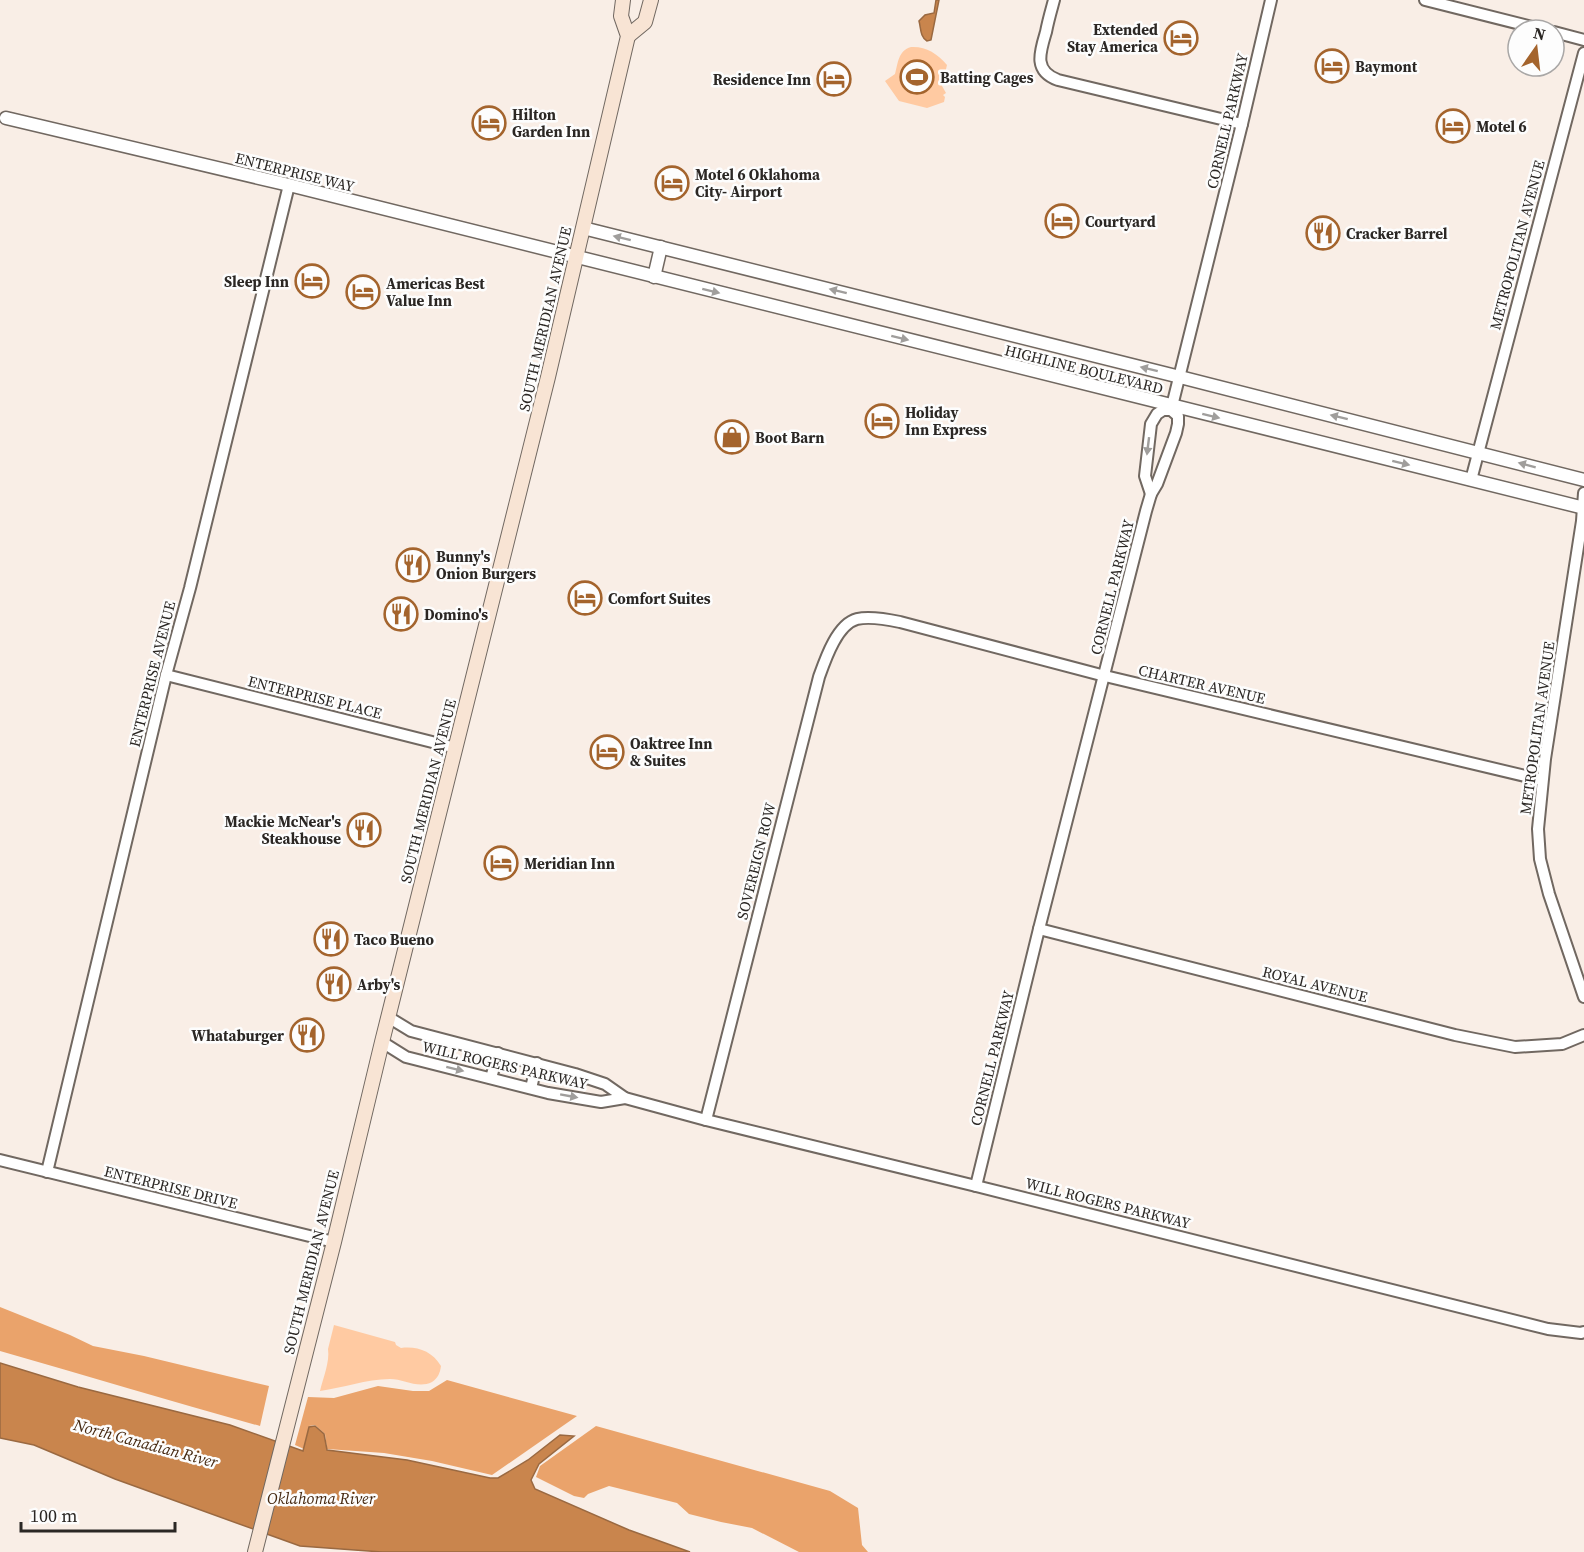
<svg xmlns="http://www.w3.org/2000/svg" width="1584" height="1552" font-family="'Source Serif 4',serif">
	<style>
		.green { fill: #ffcaa2 }
		.forest { fill: #eaa36b }
		.water { fill: #c9854d; stroke: #9a6941; stroke-width: 1.5 }
		.lines { fill: none; stroke-linecap: round; stroke-linejoin: round }
		.minor-casing { stroke: #716861; stroke-width: 14 }
		.tertiary-casing { stroke: #716861; stroke-width: 15 }
		.secondary-casing { stroke: #716861; stroke-width: 16 }
		.minor { stroke: #fff; stroke-width: 10 }
		.tertiary { stroke: #fff; stroke-width: 12 }
		.secondary { stroke: #f8e4d4; stroke-width: 14 }
		.oneway { fill: #a09e9c }
		.labels { text-anchor: middle; dominant-baseline: central; stroke-width: 5; stroke-linejoin: round; paint-order: stroke }
		.poi-label { font-size: 15px; font-weight: bold; fill: #2b2724; stroke: #fdfdfd; text-anchor: start }
		.street-label { font-size: 15px; fill: #2b2724; stroke: #fdfdfd }
		.water-label { font-size: 16px; font-style: italic; fill: #452810; stroke: #fdfdfd }
	</style>
	<rect width="100%" height="100%" fill="#f9eee6"/>
	<g class="green">
		<path d="M 911,47 C 925,46 937,53 947,65 L 942,86 L 946,93 L 943,95 L 945,97 L 944,102 L 927,108 L 899,101 L 885,81 L 895,74 C 898,63 898,51 911,47 Z"/>
		<path d="M 334,1325 L 395,1342 L 396,1345 L 401,1348 C 417,1346 432,1351 441,1366 C 440,1373 438,1378 432,1382 C 418,1389 404,1379 390,1379 C 366,1379 343,1388 320,1391 C 323,1378 330,1362 328,1349 Z"/>
	</g>
	<g class="forest">
		<path d="M 0,1307 L 70,1335 L 93,1346 L 144,1356 L 269,1386 L 260,1426 C 173,1402 87,1376 0,1351 Z"/>
		<path d="M 447,1380 L 577,1416 L 492,1475 L 432,1461 L 384,1453 L 327,1449 L 325,1434 L 315,1425 L 309,1426 L 304,1449 L 295,1445 L 308,1397 L 334,1398 L 378,1386 L 413,1391 L 429,1391 Z"/>
		<path d="M 596,1426 L 830,1491 L 858,1508 L 862,1545 L 868,1552 L 799,1552 L 752,1528 L 721,1522 L 689,1514 L 677,1503 L 609,1486 L 588,1494 L 584,1498 L 574,1496 L 536,1477 L 540,1466 Z"/>
	</g>
	<g class="water">
		<path d="M 936,0 L 939,0 L 931,40 L 927,41 C 920,37 921,28 919,21 L 925,15 L 934,13 Z"/>
		<path d="M 0,1363 L 78,1387 L 230,1425 L 303,1451 L 309,1427 L 315,1426 L 324,1434 L 327,1450 L 407,1460 L 490,1478 L 498,1478 L 528,1460 L 560,1435 L 574,1436 L 539,1464 L 531,1480 L 535,1489 L 629,1530 L 690,1552 L 382,1552 L 300,1546 L 115,1479 L 34,1445 L 0,1438 Z"/>
	</g>
	<g class="lines">
		<g class="minor-casing">
			<g id="minor">
				<path d="M 1054,0 C 1051,11 1048,21 1046,32 C 1040,52 1033,71 1058,80 L 1242,124"/>
				<path d="M 1425,0 L 1544,30"/>
				<path d="M 1554,32 L 1584,40"/>
				<path d="M 1171,410 L 1242,124 L 1271,0"/>
				<path d="M 1471,480 L 1584,53"/>
				<path d="M 1584,493 L 1582,521 L 1545,759 L 1538,829 L 1540,859 L 1549,894 L 1584,997"/>
				<path d="M 1151,494 L 1145,476 L 1151,424 L 1157,414 L 1163,410 L 1171,410"/>
				<path d="M 166,675 L 456,748"/>
				<path d="M 1039,929 L 1455,1035 L 1515,1047 L 1562,1044 L 1584,1035"/>
				<path d="M 388,1017 L 411,1031 L 575,1074 L 605,1084 L 625,1098 L 706,1120 L 976,1186 L 1548,1329 L 1581,1333 L 1584,1332"/>
				<path d="M 382,1042 L 406,1057 L 548,1093 L 601,1102 L 625,1098"/>
				<path d="M 491,1078 L 498,1053"/>
				<path d="M 531,1088 L 537,1063"/>
				<path d="M 706,1120 L 819,677 C 825,660 837,624 857,619 C 870,616 886,619 900,622 L 1105,676 L 1542,780"/>
				<path d="M 0,1160 L 334,1242"/>
				<path d="M 47,1172 L 166,675 L 190,588 L 289,185"/>
				<path d="M 976,1186 L 1039,929 L 1146,511 L 1151,494 L 1157,484 L 1176,433 L 1178,424 L 1178,416 L 1171,410"/>
			</g>
		</g>
		<g class="tertiary-casing">
			<g id="tertiary">
				<path d="M 6,118 L 289,185 L 1584,508"/>
				<path d="M 583,228 L 1180,377 L 1584,480"/>
				<path d="M 654,277 L 661,247"/>
			</g>
		</g>
		<g class="secondary-casing">
			<g id="secondary">
				<path d="M 628,36 L 645,22 L 651,0"/>
				<path d="M 255,1552 L 334,1242 L 382,1042 L 548,377 L 628,36 L 621,16 L 623,0"/>
			</g>
		</g>
		<use href="#minor" class="minor"/>
		<use href="#tertiary" class="tertiary"/>
		<use href="#secondary" class="secondary"/>
	</g>
	<defs><path id="oneway-solid" d="M-6-.8H1V-3.2L6.5 0L1 3.2V.8H-6Z" transform="scale(1.5)"/></defs>
	<g class="oneway">
		<use href="#oneway-solid" transform="translate(622 238) rotate(-166)"/>
		<use href="#oneway-solid" transform="translate(711 291) rotate(14)"/>
		<use href="#oneway-solid" transform="translate(838 291) rotate(-166)"/>
		<use href="#oneway-solid" transform="translate(900 338) rotate(14)"/>
		<use href="#oneway-solid" transform="translate(1149 369) rotate(-166)"/>
		<use href="#oneway-solid" transform="translate(1211 416) rotate(14)"/>
		<use href="#oneway-solid" transform="translate(1339 417) rotate(-166)"/>
		<use href="#oneway-solid" transform="translate(1148 446) rotate(97)"/>
		<use href="#oneway-solid" transform="translate(1401 463) rotate(14)"/>
		<use href="#oneway-solid" transform="translate(1527 465) rotate(-165)"/>
		<use href="#oneway-solid" transform="translate(455 1069) rotate(14)"/>
		<use href="#oneway-solid" transform="translate(569 1096) rotate(10)"/>
	</g>
	<defs>
		<g id="hotel-ring" transform="scale(1.725)"><circle r="9.5" fill="#fdfdfd" stroke="#a4642d" stroke-width="1.5"/><path d="M-6-4.5h1.5V1H6V5H4.5V3h-9V5H-6ZM-4 0a1.8 1.8 0 1 1 3.6 0ZM.5 0V-2.5h3Q6-2.5 6 0Z" fill="#a4642d"/></g>
		<g id="stadium-ring" transform="scale(1.725)"><circle r="9.5" fill="#fdfdfd" stroke="#a4642d" stroke-width="1.5"/><path d="M0-5a6.5 5 0 1 0 0 10a6.5 5 0 1 0 0-10ZM-3.5-1.8h7v3.6h-7Z" fill="#a4642d"/></g>
		<g id="restaurant-ring" transform="scale(1.725)"><circle r="9.5" fill="#fdfdfd" stroke="#a4642d" stroke-width="1.5"/><path d="M-5-6h1v4h1v-4h1v4h1v-4h1v5L-1.5 .5V6h-2V.5L-5-1ZM5-6V6H3V1.5H1.5Q1.5-4 5-6Z" fill="#a4642d"/></g>
		<g id="shop-ring" transform="scale(1.725)"><circle r="9.5" fill="#fdfdfd" stroke="#a4642d" stroke-width="1.5"/><path d="M-5-2.5h2.3a2.7 3.5 0 0 1 5.4 0H5L5.5 6h-11ZM-1.5-2.5h3a1.5 2.3 0 0 0-3 0Z" fill="#a4642d"/></g>
	</defs>
	<g fill-rule="evenodd">
		<use href="#hotel-ring" x="1181" y="38"/>
		<use href="#hotel-ring" x="1332" y="66"/>
		<use href="#stadium-ring" x="917" y="77"/>
		<use href="#hotel-ring" x="834" y="79"/>
		<use href="#hotel-ring" x="489" y="123"/>
		<use href="#hotel-ring" x="1453" y="126"/>
		<use href="#hotel-ring" x="672" y="183"/>
		<use href="#hotel-ring" x="1062" y="221"/>
		<use href="#restaurant-ring" x="1323" y="233"/>
		<use href="#hotel-ring" x="312" y="281"/>
		<use href="#hotel-ring" x="363" y="292"/>
		<use href="#hotel-ring" x="882" y="421"/>
		<use href="#shop-ring" x="732" y="437"/>
		<use href="#restaurant-ring" x="413" y="565"/>
		<use href="#hotel-ring" x="585" y="598"/>
		<use href="#restaurant-ring" x="401" y="614"/>
		<use href="#hotel-ring" x="607" y="752"/>
		<use href="#restaurant-ring" x="364" y="830"/>
		<use href="#hotel-ring" x="501" y="863"/>
		<use href="#restaurant-ring" x="331" y="939"/>
		<use href="#restaurant-ring" x="334" y="984"/>
		<use href="#restaurant-ring" x="307" y="1035"/>
	</g>
	<g class="labels">
		<g class="poi-label">
			<text x="1158" y="29" text-anchor="end">Extended<tspan x="1158" dy="17">Stay America</tspan></text>
			<text x="1355" y="66">Baymont</text>
			<text x="940" y="77">Batting Cages</text>
			<text x="811" y="79" text-anchor="end">Residence Inn</text>
			<text x="512" y="114">Hilton<tspan x="512" dy="17">Garden Inn</tspan></text>
			<text x="1476" y="126">Motel 6</text>
			<text x="695" y="174">Motel 6 Oklahoma<tspan x="695" dy="17">City- Airport</tspan></text>
			<text x="1085" y="221">Courtyard</text>
			<text x="1346" y="233">Cracker Barrel</text>
			<text x="289" y="281" text-anchor="end">Sleep Inn</text>
			<text x="386" y="283">Americas Best<tspan x="386" dy="17">Value Inn</tspan></text>
			<text x="905" y="412">Holiday<tspan x="905" dy="17">Inn Express</tspan></text>
			<text x="755" y="437">Boot Barn</text>
			<text x="436" y="556">Bunny's<tspan x="436" dy="17">Onion Burgers</tspan></text>
			<text x="608" y="598">Comfort Suites</text>
			<text x="424" y="614">Domino's</text>
			<text x="630" y="743">Oaktree Inn<tspan x="630" dy="17">&amp; Suites</tspan></text>
			<text x="341" y="821" text-anchor="end">Mackie McNear's<tspan x="341" dy="17">Steakhouse</tspan></text>
			<text x="524" y="863">Meridian Inn</text>
			<text x="354" y="939">Taco Bueno</text>
			<text x="357" y="984">Arby's</text>
			<text x="284" y="1035" text-anchor="end">Whataburger</text>
		</g>
		<g class="street-label">
			<text transform="translate(1227 121) rotate(-77)">CORNELL PARKWAY</text>
			<text transform="translate(295 172) rotate(14)">ENTERPRISE WAY</text>
			<text transform="translate(1517 245) rotate(-75)">METROPOLITAN AVENUE</text>
			<text transform="translate(545 319) rotate(-77)">SOUTH MERIDIAN AVENUE</text>
			<text transform="translate(1084 369) rotate(14)">HIGHLINE BOULEVARD</text>
			<text transform="translate(1112 587) rotate(-76)">CORNELL PARKWAY</text>
			<text transform="translate(152 674) rotate(-76)">ENTERPRISE AVENUE</text>
			<text transform="translate(1202 684) rotate(13)">CHARTER AVENUE</text>
			<text transform="translate(315 697) rotate(14)">ENTERPRISE PLACE</text>
			<text transform="translate(1537 728) rotate(-82)">METROPOLITAN AVENUE</text>
			<text transform="translate(428 791) rotate(-76)">SOUTH MERIDIAN AVENUE</text>
			<text transform="translate(756 861) rotate(-76)">SOVEREIGN ROW</text>
			<text transform="translate(1315 984) rotate(14)">ROYAL AVENUE</text>
			<text transform="translate(992 1058) rotate(-76)">CORNELL PARKWAY</text>
			<text transform="translate(505 1065) rotate(13)">WILL ROGERS PARKWAY</text>
			<text transform="translate(171 1187) rotate(14)">ENTERPRISE DRIVE</text>
			<text transform="translate(1108 1203) rotate(14)">WILL ROGERS PARKWAY</text>
			<text transform="translate(311 1262) rotate(-76)">SOUTH MERIDIAN AVENUE</text>
		</g>
		<g class="water-label">
			<text transform="translate(146 1443) rotate(15)">North Canadian River</text>
			<text x="321" y="1498">Oklahoma River</text>
		</g>
	</g>
	<g transform="translate(1536 48) rotate(14)"><circle r="28" fill="#fdfdfd" stroke="#a9a7a6" stroke-width="1.5"/>
	<path d="M0-4.5L10 22L0 15L-10 22Z" fill="#a4642d"/>
	<text y="-9" font-size="16" font-weight="bold" text-anchor="middle" fill="#2b2724">N</text>
	</g>
	<path d="M21 1522v9h154v-9" fill="none" stroke="#2b2724" stroke-width="3"/>
	<text x="30" y="1522" font-size="18" fill="#2b2724" stroke="#fdfdfd" stroke-width="4.5" paint-order="stroke">100 m</text>
</svg>
